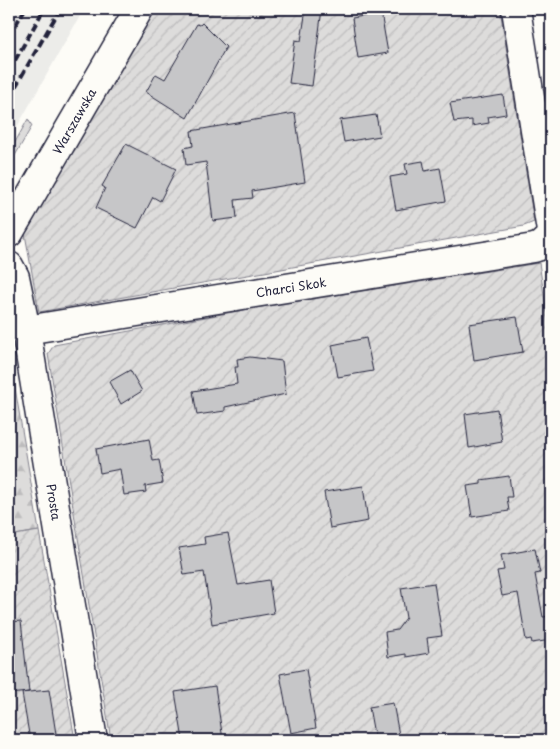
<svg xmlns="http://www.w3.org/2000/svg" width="560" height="749" font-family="'Playpen Sans',sans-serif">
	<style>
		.built { fill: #ecece9 }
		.grass { fill: #dddcdb; stroke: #807f8b }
		.forest { fill: url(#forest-firs); stroke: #807f8b }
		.garden { fill: url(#garden-furrows); stroke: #807f8b }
		.building { fill: #c6c6c8; stroke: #22223b }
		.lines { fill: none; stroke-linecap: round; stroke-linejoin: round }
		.minor-casing { stroke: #22223b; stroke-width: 31 }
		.minor { stroke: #fdfcf7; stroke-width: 28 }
		.rail { stroke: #22223b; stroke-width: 4; stroke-dasharray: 8 4; stroke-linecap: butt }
		.labels { text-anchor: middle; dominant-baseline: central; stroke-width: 4.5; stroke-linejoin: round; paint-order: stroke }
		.street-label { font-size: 12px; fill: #22223b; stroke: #fdfcf7 }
	</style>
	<defs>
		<pattern id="forest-firs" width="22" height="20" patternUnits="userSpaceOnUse" patternTransform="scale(1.25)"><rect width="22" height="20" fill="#dddcdb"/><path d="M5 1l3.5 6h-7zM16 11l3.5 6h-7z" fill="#bdbcbd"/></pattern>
		<pattern id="garden-furrows" width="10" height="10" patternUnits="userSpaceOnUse" patternTransform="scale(1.25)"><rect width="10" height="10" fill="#dddcdb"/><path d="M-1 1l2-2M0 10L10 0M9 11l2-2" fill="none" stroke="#bdbcbd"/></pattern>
	</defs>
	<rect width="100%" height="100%" fill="#fdfcf7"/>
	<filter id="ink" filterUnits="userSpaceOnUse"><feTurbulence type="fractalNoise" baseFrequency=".02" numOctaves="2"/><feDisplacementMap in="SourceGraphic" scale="10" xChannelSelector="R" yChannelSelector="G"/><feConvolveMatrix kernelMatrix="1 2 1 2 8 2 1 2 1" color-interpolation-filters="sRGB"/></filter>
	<g filter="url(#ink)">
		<path class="built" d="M 9,9 L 84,9 L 9,141 Z"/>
		<path class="grass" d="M 28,119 L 32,126 L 9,166 L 9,153 Z"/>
		<path class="forest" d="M 9,352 L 39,531 L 9,536 Z"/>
		<g class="garden">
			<path d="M 155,9 L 500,9 L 534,222 L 524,226 L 39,312 L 25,234 Z"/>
			<path d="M 539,263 L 551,339 L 551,740 L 111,740 L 48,354 L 54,345 L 249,309 Z"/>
			<path d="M 39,531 L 75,740 L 9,740 L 9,536 Z"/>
		</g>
		<g class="building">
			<path d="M 306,9 L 322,9 L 312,86 L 289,83 L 295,40 L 301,41 Z"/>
			<path d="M 381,13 L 388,53 L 358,58 L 352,18 Z"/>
			<path d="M 202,23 L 226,47 L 187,118 L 146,92 L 156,74 L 165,79 L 197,24 L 200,25 Z"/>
			<path d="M 503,95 L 506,114 L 488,117 L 489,123 L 472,126 L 472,120 L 454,122 L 450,103 Z"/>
			<path d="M 295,113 L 305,182 L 252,191 L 253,198 L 235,200 L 237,218 L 213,221 L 206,162 L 186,165 L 184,148 L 193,146 L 191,131 Z"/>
			<path d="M 376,115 L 380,136 L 344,142 L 340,120 Z"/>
			<path d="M 126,144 L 176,169 L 160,201 L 153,197 L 137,228 L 96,208 L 105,188 L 102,186 Z"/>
			<path d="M 423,161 L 425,171 L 440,168 L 446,201 L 396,210 L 390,177 L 407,174 L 405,164 Z"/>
			<path d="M 517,317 L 523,352 L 474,360 L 469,324 Z"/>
			<path d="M 366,338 L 373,371 L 338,377 L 332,345 Z"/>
			<path d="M 250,357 L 282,361 L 286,394 L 225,407 L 225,411 L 197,415 L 193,391 L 237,384 L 235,367 L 238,367 L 237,359 Z"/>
			<path d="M 130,370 L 142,391 L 121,404 L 109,382 Z"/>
			<path d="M 497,409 L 502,442 L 469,448 L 465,414 Z"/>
			<path d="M 149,439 L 153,461 L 159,460 L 163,483 L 145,486 L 146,492 L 124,495 L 120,469 L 100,473 L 96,449 Z"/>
			<path d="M 509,476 L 512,497 L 507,497 L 509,511 L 472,517 L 467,486 L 481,484 L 481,480 Z"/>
			<path d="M 363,486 L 368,521 L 330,528 L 324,492 Z"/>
			<path d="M 228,533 L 238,585 L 269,580 L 274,613 L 212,624 L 204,572 L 184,575 L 179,548 L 205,544 L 204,537 Z"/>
			<path d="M 535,549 L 540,573 L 535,574 L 543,617 L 551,616 L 551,640 L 532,643 L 531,639 L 526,640 L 518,593 L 502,596 L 497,571 L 504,570 L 501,555 Z"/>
			<path d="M 434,583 L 442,636 L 427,638 L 429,653 L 406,657 L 406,654 L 388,657 L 385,632 L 397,630 L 406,618 L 401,588 Z"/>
			<path d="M 21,621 L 29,692 L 49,690 L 57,740 L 30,740 L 22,693 L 29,692 L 9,694 L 9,622 Z"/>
			<path d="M 306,669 L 316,728 L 291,733 L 280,674 Z"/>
			<path d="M 215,686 L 223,740 L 183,740 L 175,692 Z"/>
			<path d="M 393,703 L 400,740 L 375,740 L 369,707 Z"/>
		</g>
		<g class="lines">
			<g class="minor-casing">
				<g id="minor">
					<path d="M 516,9 L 551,231"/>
					<path d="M 9,233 L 139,9"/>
					<path d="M 9,266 L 15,277 L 26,330 L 93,740"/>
					<path d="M 26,330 L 534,248 L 540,246 L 551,236"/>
				</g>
			</g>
			<use href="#minor" class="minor"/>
			<g class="rail">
				<path d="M 9,36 L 25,9"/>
				<path d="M 9,71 L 44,9"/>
				<path d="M 9,98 L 60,9"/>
			</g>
		</g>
	</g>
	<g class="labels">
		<g class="street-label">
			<text transform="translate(74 121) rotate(-60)">Warszawska</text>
			<text transform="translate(291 287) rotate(-9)">Charci Skok</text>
			<text transform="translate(54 502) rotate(81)">Prosta</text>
		</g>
	</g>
	<rect width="560" height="749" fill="none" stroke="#fdfcf7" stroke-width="30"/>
	<rect x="15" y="15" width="530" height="719" fill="none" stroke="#22223b" stroke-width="2" filter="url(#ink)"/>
</svg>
